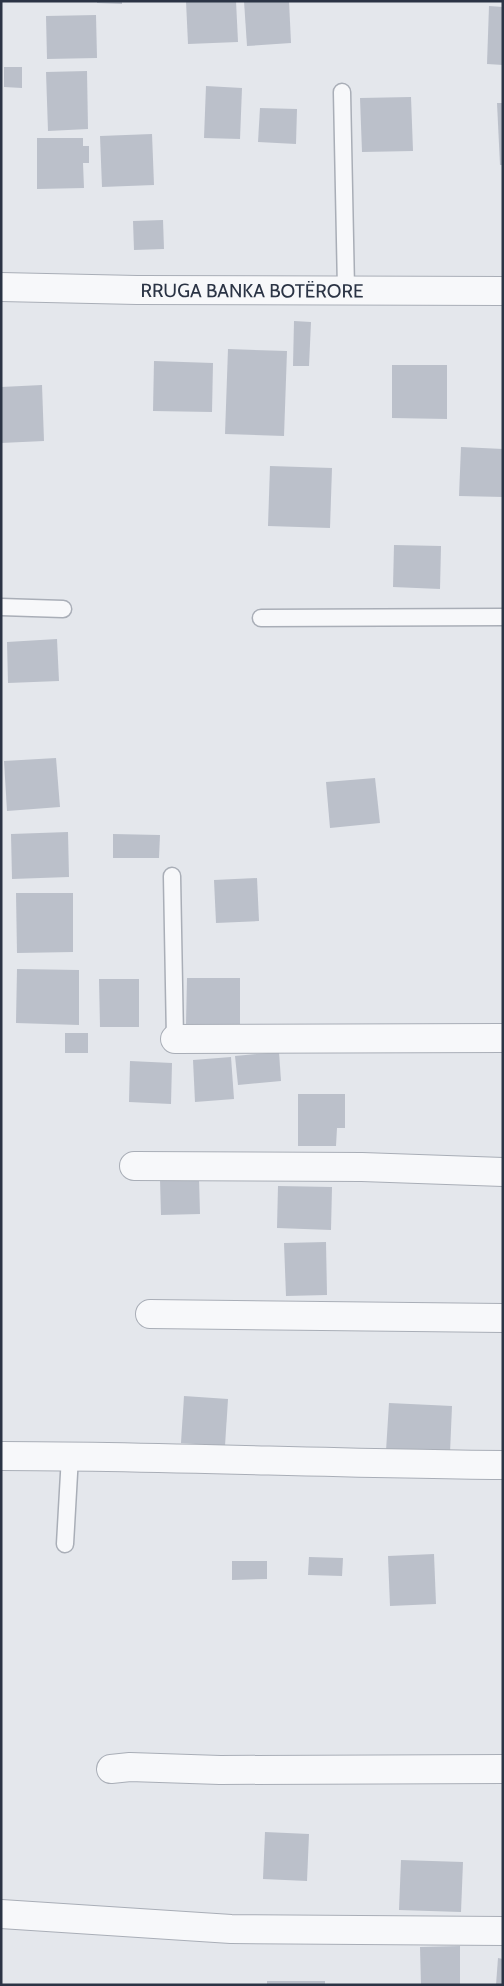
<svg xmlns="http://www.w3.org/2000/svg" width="504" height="1986" font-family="Cabin,sans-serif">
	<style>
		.building { fill: #bbc0ca }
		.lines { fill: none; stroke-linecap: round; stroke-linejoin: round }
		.service-casing { stroke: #a9aeb7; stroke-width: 19 }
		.minor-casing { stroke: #a9aeb7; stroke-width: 30 }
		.tertiary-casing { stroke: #a9aeb7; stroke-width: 30 }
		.service { stroke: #f7f8fa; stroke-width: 16 }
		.minor { stroke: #f7f8fa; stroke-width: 28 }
		.tertiary { stroke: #f7f8fa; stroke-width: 28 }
		.labels { text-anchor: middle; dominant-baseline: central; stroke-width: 4; stroke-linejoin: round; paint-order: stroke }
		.street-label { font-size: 19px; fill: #2b3445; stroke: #f4f6f9 }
	</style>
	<rect width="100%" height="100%" fill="#e4e7ec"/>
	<g class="building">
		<path d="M 97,1 L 122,1 L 122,4 L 97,3 Z"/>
		<path d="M 186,1 L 236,1 L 238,42 L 188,44 Z"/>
		<path d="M 244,1 L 289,1 L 291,43 L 247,46 Z"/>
		<path d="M 489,6 L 503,7 L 503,65 L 487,64 Z"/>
		<path d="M 96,15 L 97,58 L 47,59 L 46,16 Z"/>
		<path d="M 4,67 L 22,67 L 22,88 L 4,87 Z"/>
		<path d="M 87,71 L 88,129 L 48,131 L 46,72 Z"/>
		<path d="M 206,86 L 242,88 L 240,139 L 204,138 Z"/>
		<path d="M 411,97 L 413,151 L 362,152 L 360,98 Z"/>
		<path d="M 497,103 L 503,103 L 503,165 L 500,165 Z"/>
		<path d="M 260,108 L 297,109 L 296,144 L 258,142 Z"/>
		<path d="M 152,134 L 154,185 L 102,187 L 100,136 Z"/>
		<path d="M 37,138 L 83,138 L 83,146 L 89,146 L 89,163 L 83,163 L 84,188 L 37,189 Z"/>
		<path d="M 163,220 L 164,249 L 134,250 L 133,221 Z"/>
		<path d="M 294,321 L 311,322 L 309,366 L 293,366 Z"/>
		<path d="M 228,349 L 287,351 L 284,436 L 225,434 Z"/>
		<path d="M 154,361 L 213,363 L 212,412 L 153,411 Z"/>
		<path d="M 392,365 L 447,365 L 447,419 L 392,418 Z"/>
		<path d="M 42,385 L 44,441 L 1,443 L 1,387 Z"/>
		<path d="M 461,447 L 503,449 L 503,497 L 459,496 Z"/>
		<path d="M 270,466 L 332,468 L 330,528 L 268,526 Z"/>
		<path d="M 394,545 L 441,546 L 440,589 L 393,587 Z"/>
		<path d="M 57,639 L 59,681 L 8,683 L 7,642 Z"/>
		<path d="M 56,758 L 60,807 L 7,811 L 4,761 Z"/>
		<path d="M 375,778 L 380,823 L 330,828 L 326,782 Z"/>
		<path d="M 68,832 L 69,877 L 12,879 L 11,834 Z"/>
		<path d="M 113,834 L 160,835 L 159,858 L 113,858 Z"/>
		<path d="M 257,878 L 259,921 L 216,923 L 214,880 Z"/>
		<path d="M 16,893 L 73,893 L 73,952 L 17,953 Z"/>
		<path d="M 17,969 L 79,970 L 79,1025 L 16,1023 Z"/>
		<path d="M 187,978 L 240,978 L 240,1024 L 186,1024 Z"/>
		<path d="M 99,979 L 139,979 L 139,1027 L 100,1027 Z"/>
		<rect x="65" y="1033" width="23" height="20"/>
		<path d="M 279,1052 L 281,1081 L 238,1085 L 235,1056 Z"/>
		<path d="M 231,1057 L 234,1099 L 195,1102 L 193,1060 Z"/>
		<path d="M 130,1061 L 172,1063 L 171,1104 L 129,1102 Z"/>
		<path d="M 298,1094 L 345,1094 L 345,1128 L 337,1128 L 336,1146 L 298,1146 Z"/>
		<path d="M 199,1178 L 200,1214 L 161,1215 L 160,1179 Z"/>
		<path d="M 278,1186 L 332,1187 L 331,1230 L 277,1228 Z"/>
		<path d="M 326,1242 L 327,1295 L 286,1296 L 284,1243 Z"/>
		<path d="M 184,1396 L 228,1399 L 225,1446 L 181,1443 Z"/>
		<path d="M 389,1403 L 452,1406 L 450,1453 L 386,1451 Z"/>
		<path d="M 434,1554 L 436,1604 L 390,1606 L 388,1556 Z"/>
		<path d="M 309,1557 L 343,1558 L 342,1576 L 308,1575 Z"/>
		<path d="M 232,1561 L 267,1561 L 267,1579 L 232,1580 Z"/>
		<path d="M 265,1832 L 309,1834 L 307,1881 L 263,1879 Z"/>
		<path d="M 401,1860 L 463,1862 L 461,1912 L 399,1910 Z"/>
		<path d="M 460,1946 L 460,1985 L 421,1985 L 420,1947 Z"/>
		<path d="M 498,1958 L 503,1959 L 503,1985 L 496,1985 Z"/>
		<rect x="267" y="1981" width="58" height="4"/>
	</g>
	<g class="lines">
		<g class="service-casing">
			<g id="service">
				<path d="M 342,92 L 346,289"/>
				<path d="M 1,607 L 63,609"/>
				<path d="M 261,618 L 503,617"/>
				<path d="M 172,876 L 175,1039"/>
				<path d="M 65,1544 L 70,1456"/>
			</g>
		</g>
		<g class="minor-casing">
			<g id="minor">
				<path d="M 175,1039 L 503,1038"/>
				<path d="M 134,1166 L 362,1167 L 503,1172"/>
				<path d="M 150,1314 L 503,1318"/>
				<path d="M 1,1456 C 168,1456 336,1464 503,1465"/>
				<path d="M 111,1769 L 130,1767 L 220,1770 L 503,1769"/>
				<path d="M 1,1914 L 231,1929 L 503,1931"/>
			</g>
		</g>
		<g class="tertiary-casing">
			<g id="tertiary">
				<path id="s1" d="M 1,287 L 137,290 L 503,291"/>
			</g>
		</g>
		<use href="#service" class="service"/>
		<use href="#minor" class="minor"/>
		<use href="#tertiary" class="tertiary"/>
	</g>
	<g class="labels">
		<g class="street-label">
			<text stroke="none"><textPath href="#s1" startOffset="251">RRUGA BANKA BOTËRORE</textPath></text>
		</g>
	</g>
	<rect width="504" height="1986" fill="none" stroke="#2b3445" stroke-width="5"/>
</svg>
